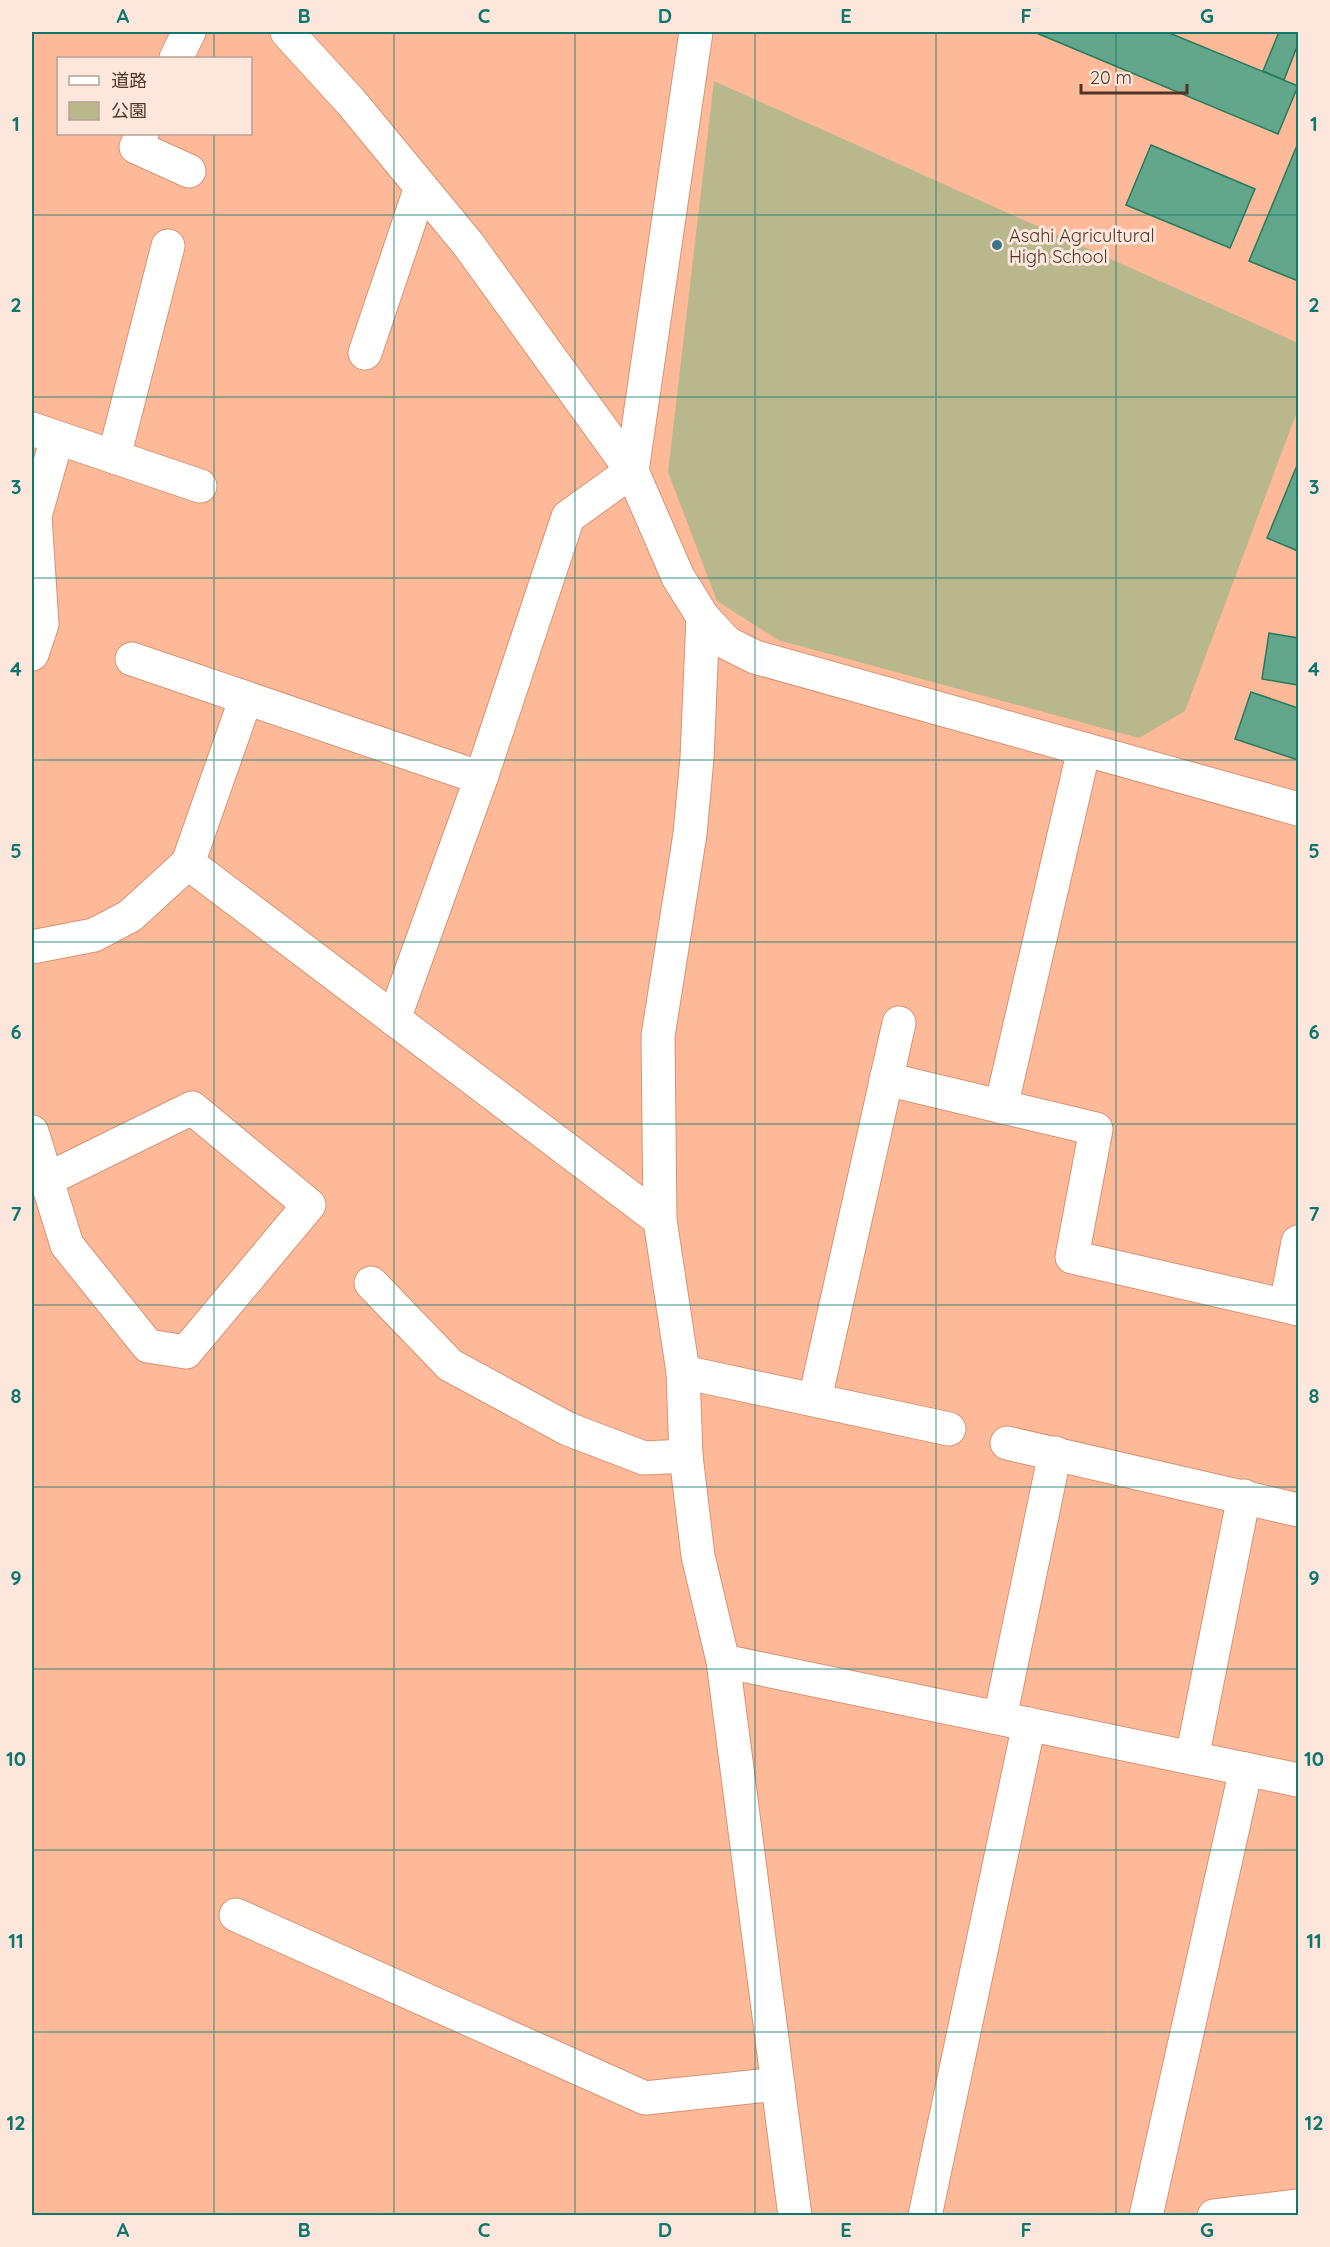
<svg xmlns="http://www.w3.org/2000/svg" width="1330" height="2247" font-family="Quicksand,'Noto Sans JP',sans-serif">
	<style>
		.park { fill: #b9b88c }
		.building { fill: #62a78b; stroke: #27795d; stroke-width: 1.5 }
		.lines { fill: none; stroke-linecap: round; stroke-linejoin: round }
		.minor-casing { stroke: #d59373; stroke-width: 35 }
		.minor { stroke: #fff; stroke-width: 33 }
		.grid { fill: none; stroke: #0f766e; stroke-width: 1.5; stroke-opacity: 0.55 }
		.poi-dot { fill: #38748c; stroke: #fde7dd; stroke-width: 2 }
		.labels { text-anchor: middle; dominant-baseline: central; stroke-width: 6; stroke-linejoin: round; paint-order: stroke }
		.poi-label { font-size: 18px; fill: #503527; stroke: #fde7dd; text-anchor: start }
		.neatline { fill: none; stroke: #0f766e; stroke-width: 2 }
		.grid-label { font-size: 20px; text-anchor: middle; font-weight: bold; fill: #0f766e }
	</style>
	<rect width="100%" height="100%" fill="#feb999"/>
	<path class="park" d="M 714,81 L 1298,343 L 1298,409 L 1185,711 L 1139,738 L 778,640 L 717,601 L 668,472 Z"/>
	<g class="building">
		<path d="M 1034,32 L 1167,32 L 1298,86 L 1278,134 Z"/>
		<path d="M 1279,32 L 1298,32 L 1298,44 L 1284,80 L 1263,71 Z"/>
		<path d="M 1298,143 L 1298,281 L 1249,261 Z"/>
		<path d="M 1151,145 L 1255,189 L 1230,248 L 1126,205 Z"/>
		<path d="M 1298,463 L 1298,551 L 1267,538 Z"/>
		<path d="M 1269,633 L 1298,638 L 1298,685 L 1262,679 Z"/>
		<path d="M 1251,692 L 1298,708 L 1298,760 L 1235,739 Z"/>
	</g>
	<g class="lines">
		<g class="minor-casing">
			<g id="minor">
				<path d="M 287,32 L 351,102 L 468,244 L 632,471 L 678,577 L 703,617 L 727,643 L 755,657 L 1298,809"/>
				<path d="M 176,58 L 189,32"/>
				<path d="M 142,134 L 136,147 L 189,171"/>
				<path d="M 365,353 L 421,187"/>
				<path d="M 32,429 L 200,486"/>
				<path d="M 114,457 L 168,246"/>
				<path d="M 703,617 L 697,758 L 690,834 L 658,1036 L 660,1220 L 683,1372 L 686,1456 L 698,1556 L 723,1661 L 795,2216"/>
				<path d="M 32,654 L 42,624 L 35,516 L 57,438"/>
				<path d="M 132,659 L 481,778"/>
				<path d="M 188,863 L 246,698"/>
				<path d="M 32,947 L 94,935 L 130,916 L 188,863 L 660,1220"/>
				<path d="M 394,1019 L 481,778 L 568,517 L 632,471 L 696,32"/>
				<path d="M 886,1079 L 1096,1129 L 1072,1257 L 1286,1306"/>
				<path d="M 1001,1107 L 1084,749"/>
				<path d="M 32,1132 L 67,1245 L 148,1346 L 186,1352 L 309,1205 L 192,1108 L 46,1180"/>
				<path d="M 1298,1242 L 1286,1306 L 1298,1309"/>
				<path d="M 371,1283 L 450,1365 L 568,1429 L 644,1458 L 686,1456"/>
				<path d="M 683,1372 L 949,1429"/>
				<path d="M 815,1399 L 899,1023"/>
				<path d="M 1007,1443 L 1298,1510"/>
				<path d="M 723,1661 L 1298,1780"/>
				<path d="M 1000,1718 L 1055,1453"/>
				<path d="M 1192,1758 L 1244,1496"/>
				<path d="M 236,1915 L 645,2098 L 778,2084"/>
				<path d="M 925,2216 L 1029,1724"/>
				<path d="M 1146,2216 L 1246,1769"/>
				<path d="M 1214,2216 L 1298,2206"/>
			</g>
		</g>
		<use href="#minor" class="minor"/>
	</g>
	<path class="grid" d="M 214,32 L 214,58M 394,32 L 394,2216M 575,32 L 575,2216M 755,32 L 755,2216M 936,32 L 936,2216M 1116,32 L 1116,2216M 214,134 L 214,2216M 32,215 L 1298,215M 32,397 L 1298,397M 32,578 L 1298,578M 32,760 L 1298,760M 32,942 L 1298,942M 32,1124 L 1298,1124M 32,1305 L 1298,1305M 32,1487 L 1298,1487M 32,1669 L 1298,1669M 32,1850 L 1298,1850M 32,2032 L 1298,2032"/>
	<circle class="poi-dot" cx="997" cy="245" r="6"/>
	<g class="labels">
		<g class="poi-label">
			<text x="1009" y="235">Asahi Agricultural<tspan x="1009" dy="21">High School</tspan></text>
		</g>
	</g>
	<rect width="1330" height="2247" fill="none" stroke="#fde7dd" stroke-width="66"/>
	<rect x="57" y="57" width="195" height="78" fill="#fde7dd" stroke="#b8a094" stroke-width="1.5"/>
	<rect x="69" y="76" width="30" height="9" fill="#ffffff" stroke="#b8a094" stroke-width="1.5"/>
	<text x="111" y="87" font-size="18" fill="#503527">道路</text>
	<rect x="69" y="102" width="30" height="18" fill="#b9b88c" stroke="#b8a094" stroke-width="1.5"/>
	<text x="111" y="117" font-size="18" fill="#503527">公園</text>
	<path d="M1081 84v9h106v-9" fill="none" stroke="#503527" stroke-width="3"/>
	<text x="1090" y="84" font-size="18" fill="#503527" stroke="#fde7dd" stroke-width="4.5" paint-order="stroke">20 m</text>
	<rect x="33" y="33" width="1264" height="2181" class="neatline"/>
	<g class="grid-label">
		<text x="123" y="23">A</text>
		<text x="304" y="23">B</text>
		<text x="484" y="23">C</text>
		<text x="665" y="23">D</text>
		<text x="846" y="23">E</text>
		<text x="1026" y="23">F</text>
		<text x="1207" y="23">G</text>
		<text x="16" y="131">1</text>
		<text x="1314" y="131">1</text>
		<text x="16" y="312">2</text>
		<text x="1314" y="312">2</text>
		<text x="16" y="494">3</text>
		<text x="1314" y="494">3</text>
		<text x="16" y="676">4</text>
		<text x="1314" y="676">4</text>
		<text x="16" y="858">5</text>
		<text x="1314" y="858">5</text>
		<text x="16" y="1039">6</text>
		<text x="1314" y="1039">6</text>
		<text x="16" y="1221">7</text>
		<text x="1314" y="1221">7</text>
		<text x="16" y="1403">8</text>
		<text x="1314" y="1403">8</text>
		<text x="16" y="1585">9</text>
		<text x="1314" y="1585">9</text>
		<text x="16" y="1766">10</text>
		<text x="1314" y="1766">10</text>
		<text x="16" y="1948">11</text>
		<text x="1314" y="1948">11</text>
		<text x="16" y="2130">12</text>
		<text x="1314" y="2130">12</text>
		<text x="123" y="2237">A</text>
		<text x="304" y="2237">B</text>
		<text x="484" y="2237">C</text>
		<text x="665" y="2237">D</text>
		<text x="846" y="2237">E</text>
		<text x="1026" y="2237">F</text>
		<text x="1207" y="2237">G</text>
	</g>
</svg>
